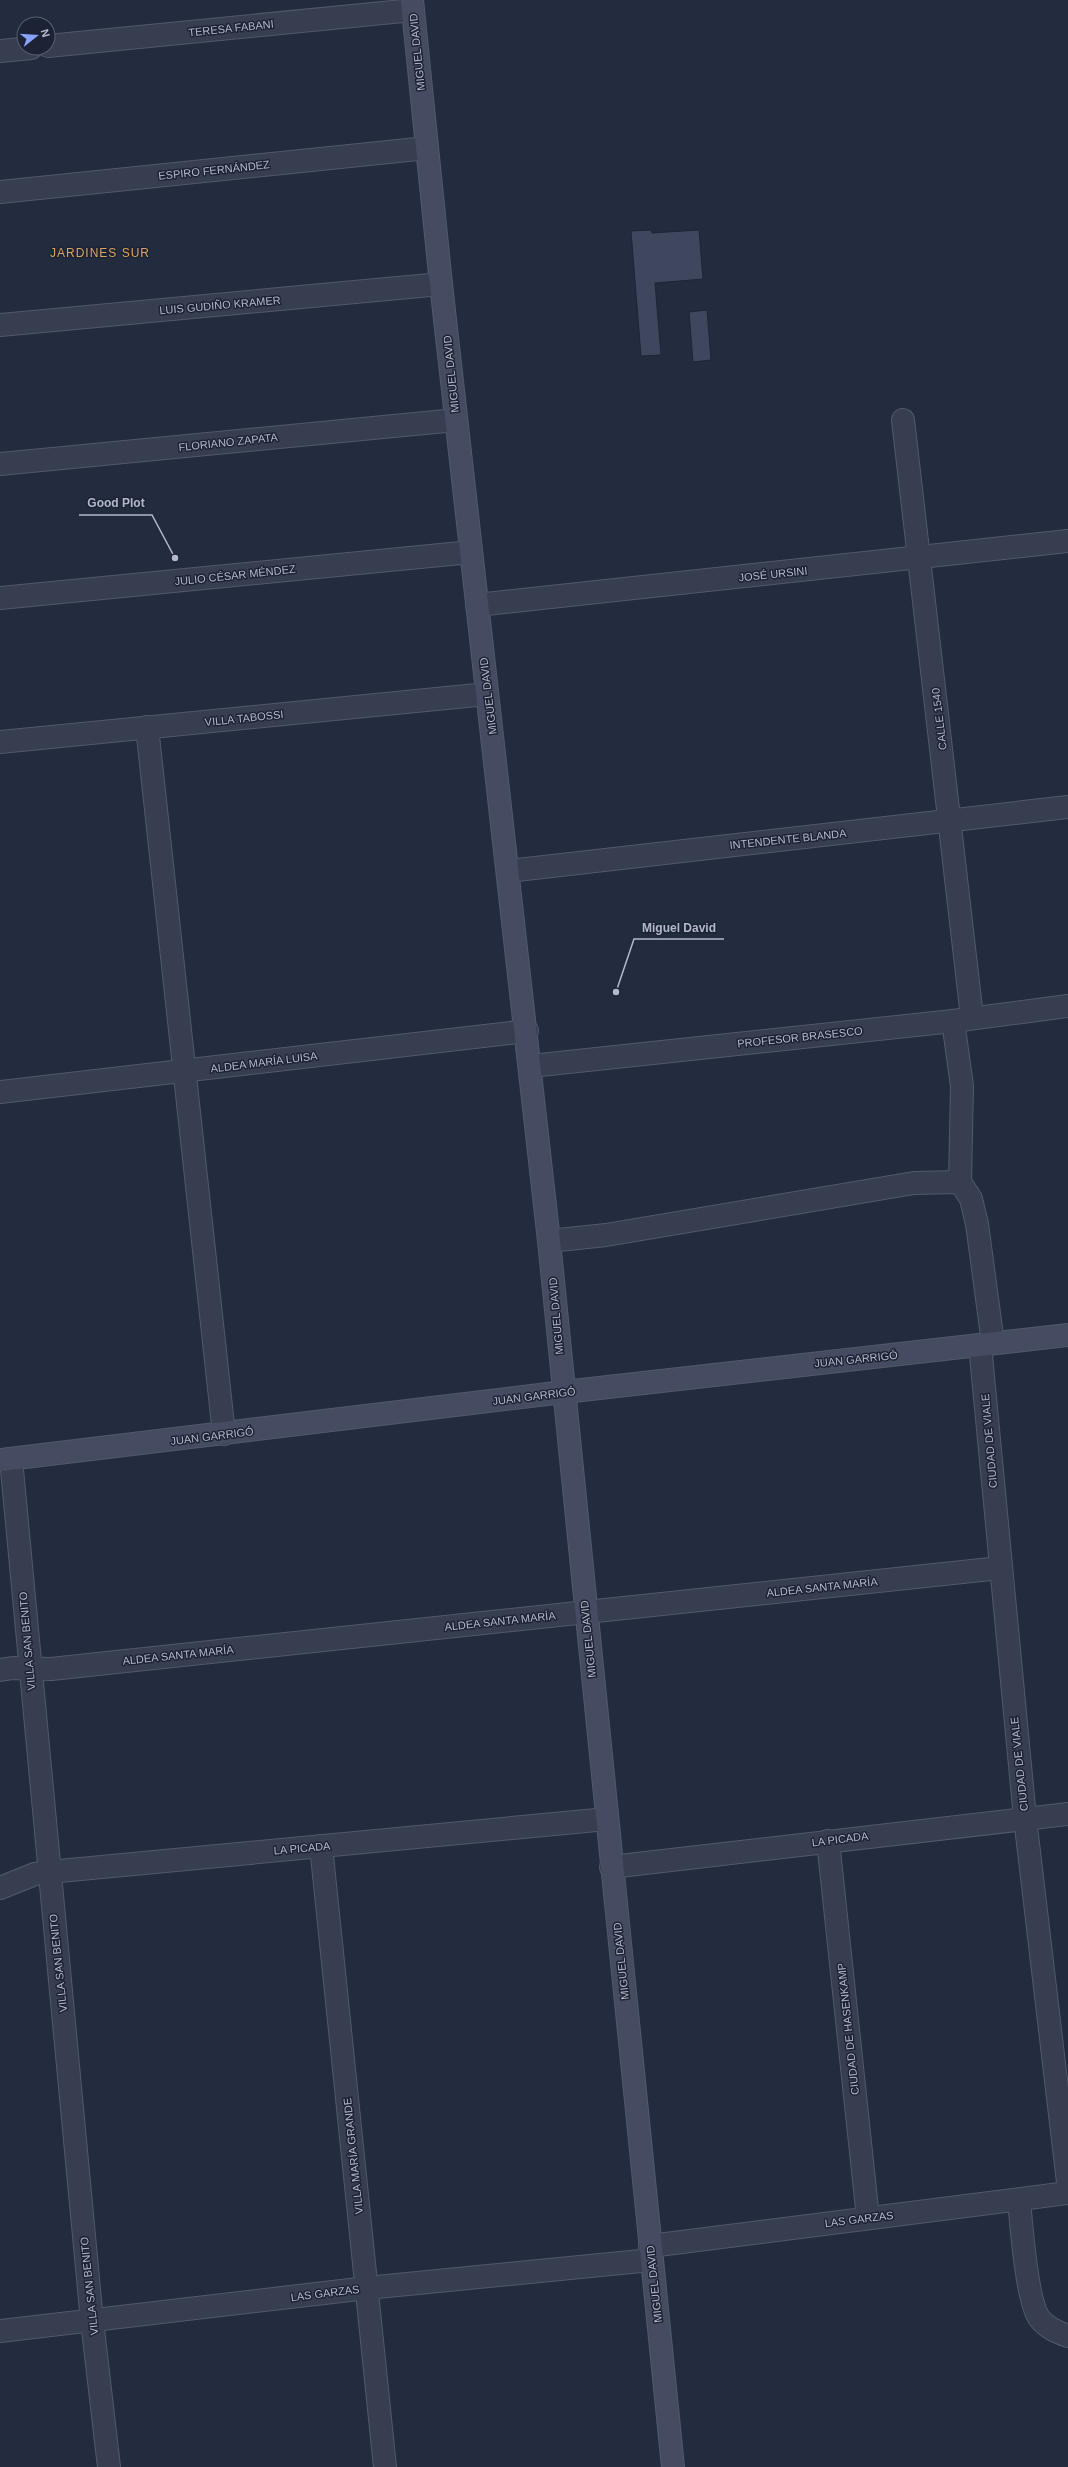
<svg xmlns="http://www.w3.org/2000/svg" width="1068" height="2467" font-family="Helvetica,sans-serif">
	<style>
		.building { fill: #3f475f; stroke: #1e2536 }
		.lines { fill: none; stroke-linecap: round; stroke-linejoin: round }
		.street-casing { stroke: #52596a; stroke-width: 24 }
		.secondary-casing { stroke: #52596a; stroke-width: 24 }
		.street { stroke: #373e4f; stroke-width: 22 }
		.secondary { stroke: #454c62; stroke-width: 22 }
		.labels { text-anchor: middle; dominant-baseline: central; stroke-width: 3; stroke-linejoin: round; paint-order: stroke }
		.street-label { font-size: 11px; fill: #b3b9ca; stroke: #1c2334 }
		.neighbourhood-label { font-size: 12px; letter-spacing: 1px; fill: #d9a55f; stroke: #1c2334 }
		.leader { fill: none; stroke: #b3b9ca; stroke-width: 1.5 }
		.callout-dot { fill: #b3b9ca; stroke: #1c2334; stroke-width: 1.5 }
		.callout-label { font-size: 12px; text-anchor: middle; font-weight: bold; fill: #b3b9ca; stroke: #1c2334; stroke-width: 3; stroke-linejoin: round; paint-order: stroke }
	</style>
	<rect width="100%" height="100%" fill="#232b3f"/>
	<g class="building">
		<path d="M 651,230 L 652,233 L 699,230 L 703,279 L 655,283 L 661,355 L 641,356 L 631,231 Z"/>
		<path d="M 707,310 L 711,360 L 693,362 L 689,312 Z"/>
	</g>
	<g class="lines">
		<g class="street-casing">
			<g id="street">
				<path d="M 48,46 L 413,10"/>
				<path d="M 0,51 L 31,48"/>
				<path d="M 0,192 L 427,148"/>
				<path d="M 0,325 L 441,284"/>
				<path d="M 903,420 L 972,1017"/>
				<path d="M 0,464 L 456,420"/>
				<path d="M 0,598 L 471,552"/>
				<path d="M 477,605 L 1068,541"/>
				<path d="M 147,727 L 224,1434"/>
				<path d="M 0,742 L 487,694"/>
				<path d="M 508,871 L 1068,807"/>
				<path d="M 953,1021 L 962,1086 L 960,1182"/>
				<path d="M 531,1066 L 953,1021 L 1068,1006"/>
				<path d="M 0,1092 L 527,1031"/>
				<path d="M 549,1241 L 606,1235 L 914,1183 L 960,1182 L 971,1199 L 977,1224 L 993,1343"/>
				<path d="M 980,1345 L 1025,1818 L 1068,2182"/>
				<path d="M 11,1459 L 92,2321 L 109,2467"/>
				<path d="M 0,1670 L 13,1668 L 51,1669 L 1000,1568"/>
				<path d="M 828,1841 L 868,2218"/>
				<path d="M 321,1846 L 385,2467"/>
				<path d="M 611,1867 L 1068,1814"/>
				<path d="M 0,1888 L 35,1874 L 49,1872 L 607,1819"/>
				<path d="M 1019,2200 C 1021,2222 1027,2304 1040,2319 C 1047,2328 1057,2332 1068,2336"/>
				<path d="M 650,2246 L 1068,2193"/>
				<path d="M 0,2331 L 367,2288 L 651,2260"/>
			</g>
		</g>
		<g class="secondary-casing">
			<g id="secondary">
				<path d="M 412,0 L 441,284 L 549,1241 L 673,2467"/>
				<path d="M 0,1460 L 564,1392 L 1068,1335"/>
			</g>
		</g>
		<use href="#street" class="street"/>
		<use href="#secondary" class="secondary"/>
	</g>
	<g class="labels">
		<g class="street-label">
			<text transform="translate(231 28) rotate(-6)">TERESA FABANI</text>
			<text transform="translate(417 52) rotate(-96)">MIGUEL DAVID</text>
			<text transform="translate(214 170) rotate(-6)">ESPIRO FERNÁNDEZ</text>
			<text transform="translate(220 305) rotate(-5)">LUIS GUDIÑO KRAMER</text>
			<text transform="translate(451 374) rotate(-96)">MIGUEL DAVID</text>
			<text transform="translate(228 442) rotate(-6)">FLORIANO ZAPATA</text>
			<text transform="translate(773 574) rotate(-6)">JOSÉ URSINI</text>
			<text transform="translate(235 575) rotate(-6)">JULIO CÉSAR MÉNDEZ</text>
			<text transform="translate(488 696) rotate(-97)">MIGUEL DAVID</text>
			<text transform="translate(244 718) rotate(-6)">VILLA TABOSSI</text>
			<text transform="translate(939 719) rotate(-97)">CALLE 1540</text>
			<text transform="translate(788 839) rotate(-6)">INTENDENTE BLANDA</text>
			<text transform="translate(800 1037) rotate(-6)">PROFESOR BRASESCO</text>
			<text transform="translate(264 1062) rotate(-7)">ALDEA MARÍA LUISA</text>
			<text transform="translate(556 1316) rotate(-95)">MIGUEL DAVID</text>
			<text transform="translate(856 1359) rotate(-6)">JUAN GARRIGÓ</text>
			<text transform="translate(534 1396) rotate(-7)">JUAN GARRIGÓ</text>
			<text transform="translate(212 1436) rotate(-7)">JUAN GARRIGÓ</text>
			<text transform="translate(989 1441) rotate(-95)">CIUDAD DE VIALE</text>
			<text transform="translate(822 1587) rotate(-6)">ALDEA SANTA MARÍA</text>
			<text transform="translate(500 1621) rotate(-6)">ALDEA SANTA MARÍA</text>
			<text transform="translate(588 1639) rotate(-96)">MIGUEL DAVID</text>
			<text transform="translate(27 1641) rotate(-95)">VILLA SAN BENITO</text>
			<text transform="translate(178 1655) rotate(-6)">ALDEA SANTA MARÍA</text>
			<text transform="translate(1019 1764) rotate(-96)">CIUDAD DE VIALE</text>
			<text transform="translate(840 1839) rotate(-7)">LA PICADA</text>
			<text transform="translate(302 1848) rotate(-5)">LA PICADA</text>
			<text transform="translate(621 1961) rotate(-96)">MIGUEL DAVID</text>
			<text transform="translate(58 1963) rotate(-96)">VILLA SAN BENITO</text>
			<text transform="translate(848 2029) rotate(-96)">CIUDAD DE HASENKAMP</text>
			<text transform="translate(353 2156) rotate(-96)">VILLA MARÍA GRANDE</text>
			<text transform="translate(859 2219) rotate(-7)">LAS GARZAS</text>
			<text transform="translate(654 2284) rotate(-96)">MIGUEL DAVID</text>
			<text transform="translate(89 2286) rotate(-96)">VILLA SAN BENITO</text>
			<text transform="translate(325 2293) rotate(-7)">LAS GARZAS</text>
		</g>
		<g class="neighbourhood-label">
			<text x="100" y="253">JARDINES SUR</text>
		</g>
	</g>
	<path class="leader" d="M175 558L152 515H79M616 992L634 939H724"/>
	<g class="callout-dot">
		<circle cx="175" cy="558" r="4"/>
		<circle cx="616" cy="992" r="4"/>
	</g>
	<g class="callout-label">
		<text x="116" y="507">Good Plot</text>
		<text x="679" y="932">Miguel David</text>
	</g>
	<g transform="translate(36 36) rotate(73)"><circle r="19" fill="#1c2334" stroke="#585f70"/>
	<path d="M0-3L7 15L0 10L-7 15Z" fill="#87a3fc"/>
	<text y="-6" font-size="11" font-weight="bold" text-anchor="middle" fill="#b3b9ca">N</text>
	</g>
</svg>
